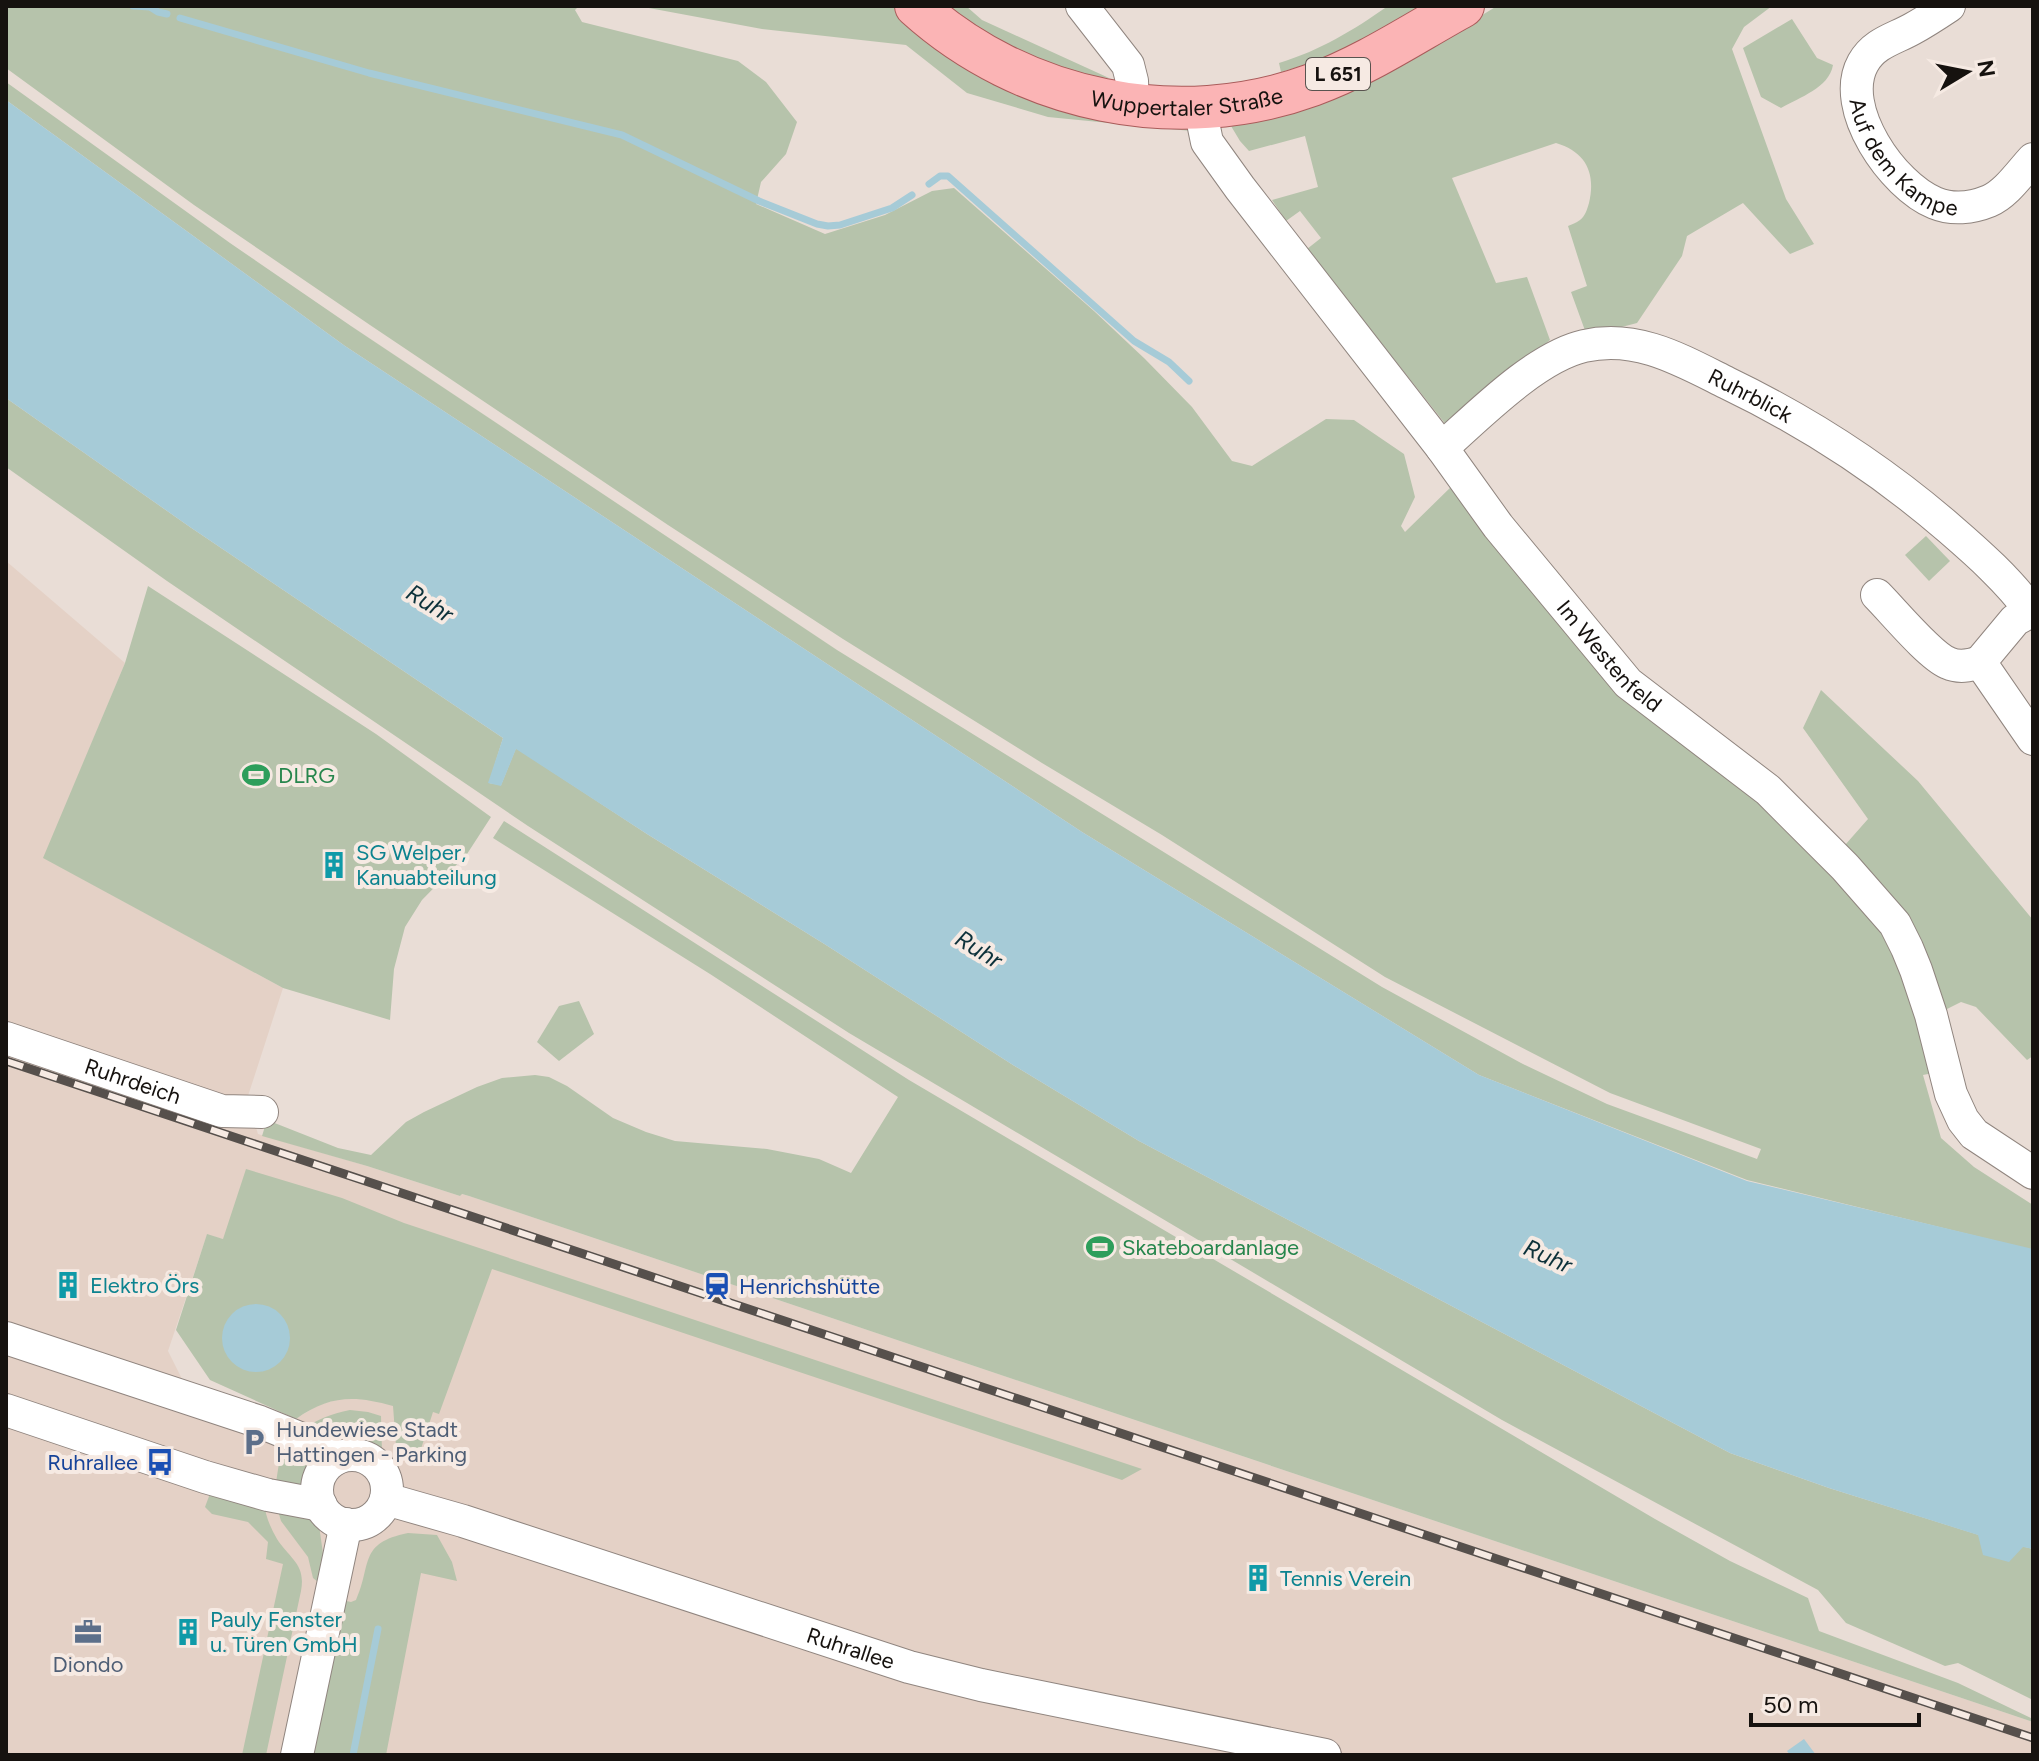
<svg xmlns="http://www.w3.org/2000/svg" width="2039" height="1761" font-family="Figtree,sans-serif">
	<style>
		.built { fill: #e4d1c6; fill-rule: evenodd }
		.green { fill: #b6c3ab }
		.water { fill: #a6cbd7 }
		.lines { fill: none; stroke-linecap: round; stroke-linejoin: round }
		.stream { stroke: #a6cbd7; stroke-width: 7 }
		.minor-casing { stroke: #90857f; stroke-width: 34 }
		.major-casing { stroke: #a95b5a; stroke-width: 44 }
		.minor { stroke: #fff; stroke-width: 32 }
		.major { stroke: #fbb4b5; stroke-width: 42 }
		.rail-casing { stroke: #56504c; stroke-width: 9 }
		.rail { stroke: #f6eae3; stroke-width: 6; stroke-dasharray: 18; stroke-linecap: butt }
		.labels { text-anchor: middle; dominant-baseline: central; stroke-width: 8; stroke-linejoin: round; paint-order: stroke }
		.shield { fill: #f6eae3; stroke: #59534f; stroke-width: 2 }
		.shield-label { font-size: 20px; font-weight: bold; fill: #16120f }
		.street-label { font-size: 22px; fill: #16120f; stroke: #f6eae3 }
		.leisure-label { font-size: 22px; fill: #27864d; stroke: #f6eae3; text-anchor: start }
		.culture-label { font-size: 22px; fill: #0d838f; stroke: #f6eae3; text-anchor: start }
		.transit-label { font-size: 22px; fill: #164399; stroke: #f6eae3; text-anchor: start }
		.service-label { font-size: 22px; fill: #4e5e75; stroke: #f6eae3; text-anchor: start }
		.water-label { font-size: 24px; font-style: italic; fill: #0c313a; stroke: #f6eae3 }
	</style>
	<rect width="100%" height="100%" fill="#e9ddd6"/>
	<path class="built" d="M 6,561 L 125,663 L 44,858 L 283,988 L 247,1099 L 258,1134 L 367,1166 L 460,1196 L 461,1194 L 469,1196 L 2033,1722 L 2033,1755 L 6,1755 ZM 207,1235 L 223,1239 L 372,1400 L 345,1398 L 332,1401 L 319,1405 L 295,1419 L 183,1381 L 168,1351 Z"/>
	<g class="green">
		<path d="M 6,6 L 579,6 L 575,10 L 582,22 L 738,61 L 766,82 L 797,122 L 786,154 L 761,182 L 756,204 L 825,234 L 885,215 L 932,191 L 954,188 L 1094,311 L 1145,359 L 1192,407 L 1232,461 L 1252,466 L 1326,419 L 1354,420 L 1404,454 L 1415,497 L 1401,526 L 1405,532 L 1455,483 L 1756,796 L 1892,933 L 1938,1072 L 1923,1075 L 1941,1138 L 1974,1167 L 2033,1205 L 2033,1250 L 1747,1180 L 1479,1075 L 1082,832 L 345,346 L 6,100 L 6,82 L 230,243 L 351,326 L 837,650 L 1382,987 L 1521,1063 L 1607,1104 L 1757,1159 L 1761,1149 L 1610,1093 L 1385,977 L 1162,835 L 1042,763 L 843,639 L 668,525 L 370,325 L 194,205 L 6,68 Z"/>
		<path d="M 638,6 L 893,6 L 939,44 L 1185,123 L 1191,131 L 1048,117 L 967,93 L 906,45 L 762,29 Z"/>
		<path d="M 944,6 L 966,6 L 982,20 L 1109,78 L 1080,76 L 1001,43 Z"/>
		<path d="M 1388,6 L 1434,6 L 1345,53 L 1281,72 L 1279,63 C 1321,50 1352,31 1388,6 Z"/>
		<path d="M 1497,6 L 1772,6 L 1744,27 L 1732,49 L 1786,199 L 1814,244 L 1790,254 L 1743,203 L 1687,236 L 1682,256 L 1637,323 L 1587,336 L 1571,292 L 1587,286 L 1568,226 C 1572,224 1576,223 1580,220 C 1585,216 1587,210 1589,203 C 1596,173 1586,152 1556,143 L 1452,178 L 1496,283 L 1527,277 L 1550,340 L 1447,426 L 1307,249 L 1321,238 L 1300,211 L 1286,221 L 1272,200 L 1318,187 L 1305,136 L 1249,151 L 1240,141 L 1228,121 L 1479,17 Z"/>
		<path d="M 1792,19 L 1817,58 L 1833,65 C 1829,88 1800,97 1781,108 L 1761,97 L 1743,48 Z"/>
		<path d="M 6,398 L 190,527 L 503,738 L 489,783 L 501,785 L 516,748 L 647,834 L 826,945 L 1013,1065 L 1139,1141 L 1730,1453 L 1829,1488 L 1979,1535 L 2033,1549 L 2033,1700 L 1958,1663 L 1945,1666 L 1846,1623 L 1818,1590 L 1502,1420 L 849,1033 L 528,826 L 167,581 L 6,467 Z"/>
		<path d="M 1926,536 L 1950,561 L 1929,581 L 1905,555 Z"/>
		<path d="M 148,586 L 376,734 L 491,817 L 467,854 L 422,900 L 405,927 L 394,969 L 390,1020 L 283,988 L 43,858 L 125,663 Z"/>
		<path d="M 1821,690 L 1918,781 L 2033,920 L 2033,1056 L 2027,1060 L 1976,1007 L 1961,1002 L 1937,1014 L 1838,853 L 1868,819 L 1803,728 Z"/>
		<path d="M 504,821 L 909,1080 L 1655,1519 L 1730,1561 L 1808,1598 L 1819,1631 L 1958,1683 L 2033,1719 L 2033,1722 L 469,1196 L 462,1194 L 460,1196 L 367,1166 L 262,1136 L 267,1120 L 338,1148 L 371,1155 L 406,1122 L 424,1112 L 477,1087 L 502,1078 L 535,1075 L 549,1077 L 567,1086 L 613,1118 L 646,1132 L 675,1141 L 767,1149 L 819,1159 L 851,1173 L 898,1097 L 710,974 L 493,838 Z"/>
		<path d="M 579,1001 L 594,1034 L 559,1061 L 537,1042 L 559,1006 Z"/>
		<path d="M 246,1169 L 342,1198 L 404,1223 L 1142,1469 L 1122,1480 L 492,1269 L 439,1414 L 433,1412 L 417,1461 L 397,1459 L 393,1406 C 355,1395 329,1395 296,1419 L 210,1380 L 176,1330 L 207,1234 L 223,1239 Z"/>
		<path d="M 350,1410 L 368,1412 L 381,1416 L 382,1452 L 369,1444 L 341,1441 L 300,1431 C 317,1419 331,1414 350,1410 Z"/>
		<path d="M 291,1442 L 320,1456 L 309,1473 L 306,1495 L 275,1489 L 279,1463 Z"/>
		<path d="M 211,1491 L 264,1501 C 265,1515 270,1527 277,1539 C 290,1559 306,1564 301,1591 L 266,1755 L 242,1755 L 283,1564 L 266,1559 L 268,1542 L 248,1522 L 212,1514 L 205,1507 Z"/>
		<path d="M 276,1504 L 314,1519 L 319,1525 L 324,1561 L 318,1582 L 313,1578 L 308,1557 L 281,1521 Z"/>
		<path d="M 408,1533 L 437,1535 L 452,1562 L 457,1581 L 421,1573 L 386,1755 L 308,1755 L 342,1600 L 351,1602 L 356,1600 C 372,1565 358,1543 408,1533 Z"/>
	</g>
	<g class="water">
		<path d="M 6,100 L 345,346 L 1082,832 L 1479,1075 L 1747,1181 L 2033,1249 L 2033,1549 L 2023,1547 L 2009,1562 L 1983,1555 L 1978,1535 L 1829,1488 L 1730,1453 L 1139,1141 L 1013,1065 L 826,945 L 647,834 L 516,749 L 501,786 L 488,783 L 503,738 L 190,527 L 6,398 Z"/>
		<circle cx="256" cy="1338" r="34"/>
		<path d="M 1804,1739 L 1816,1755 L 1790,1755 L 1787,1751 Z"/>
	</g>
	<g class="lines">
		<g class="stream">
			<path d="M 133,6 L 150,7 L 158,12 L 167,14"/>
			<path d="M 180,18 L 369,73 L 622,135 L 759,201 L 817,224 L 828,226 L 840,225 L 892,208 L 912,195"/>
			<path d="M 929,184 L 940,176 L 948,176 L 1134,341 L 1169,362 L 1189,381"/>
			<path d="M 353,1755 L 378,1629"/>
		</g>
		<g class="minor-casing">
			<g id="minor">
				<path d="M 1082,6 L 1128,65 L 1132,81 L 1133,105"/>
				<path id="s1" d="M 1949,6 C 1937,14 1925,22 1912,29 C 1894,39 1874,43 1863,63 C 1838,108 1893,186 1935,203 C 1952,210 1972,208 1989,201 C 2006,194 2020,173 2033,159"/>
				<path id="s2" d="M 1200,108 L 1207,142 L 1240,188 L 1442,448 L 1498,526 L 1628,683 L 1768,790 L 1845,867 L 1895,924 L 1907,948 L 1916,970 L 1931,1015 L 1951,1094 L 1963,1120 L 1974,1134 L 2033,1173"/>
				<path id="s3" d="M 1442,448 C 1479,415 1536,357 1584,346 C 1637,334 1681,360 1727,383 C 1808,422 1882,470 1950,529 C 1979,554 2008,580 2031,611"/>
				<path d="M 1877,595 C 1893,611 1929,655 1948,663 C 1959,668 1969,666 1980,662"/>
				<path d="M 2033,610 L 2015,620 L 1980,662 L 2033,739"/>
				<path id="s4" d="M 6,1038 L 222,1111 L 262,1112"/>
				<path d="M 6,1338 L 260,1422 L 324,1448 L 337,1458"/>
				<path d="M 6,1410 L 205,1477 L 268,1495 L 321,1505"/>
				<circle cx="352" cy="1490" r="35"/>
				<path id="s5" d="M 386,1499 L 463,1521 L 909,1667 L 981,1685 L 1325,1755"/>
				<path d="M 297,1755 L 346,1524"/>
			</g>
		</g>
		<g class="major-casing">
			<g id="major">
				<path id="s6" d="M 916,6 C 1022,102 1178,134 1312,85 C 1365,66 1414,33 1463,6"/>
			</g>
		</g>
		<use href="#minor" class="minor"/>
		<use href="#major" class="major"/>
		<g class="rail-casing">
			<path id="rail" d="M 6,1061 L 2033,1738"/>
		</g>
		<use href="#rail" class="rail"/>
	</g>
	<defs>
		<g id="stadium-bare" transform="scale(2.16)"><path d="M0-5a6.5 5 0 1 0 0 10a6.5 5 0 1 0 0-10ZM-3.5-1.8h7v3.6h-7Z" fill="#2e9e5b" stroke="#f6eae3" stroke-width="2.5" paint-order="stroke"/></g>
		<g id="building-bare" transform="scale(2.16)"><path d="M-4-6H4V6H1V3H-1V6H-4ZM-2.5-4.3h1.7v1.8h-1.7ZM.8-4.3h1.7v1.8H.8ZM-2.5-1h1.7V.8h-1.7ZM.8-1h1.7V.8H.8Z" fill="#0f9aa8" stroke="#f6eae3" stroke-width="2.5" paint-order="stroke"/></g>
		<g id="station-bare" transform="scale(2.16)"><path d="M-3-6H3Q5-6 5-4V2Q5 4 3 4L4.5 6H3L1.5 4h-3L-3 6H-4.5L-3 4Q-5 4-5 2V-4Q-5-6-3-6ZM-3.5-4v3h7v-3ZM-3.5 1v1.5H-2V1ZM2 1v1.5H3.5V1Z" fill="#1a4fb4" stroke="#f6eae3" stroke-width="2.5" paint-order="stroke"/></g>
		<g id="parking-bare" transform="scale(2.16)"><path d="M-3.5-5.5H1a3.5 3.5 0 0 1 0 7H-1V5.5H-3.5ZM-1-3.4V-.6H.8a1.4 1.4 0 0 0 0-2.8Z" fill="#5c6f8a" stroke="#f6eae3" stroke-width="2.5" paint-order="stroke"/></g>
		<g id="bus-bare" transform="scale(2.16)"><path d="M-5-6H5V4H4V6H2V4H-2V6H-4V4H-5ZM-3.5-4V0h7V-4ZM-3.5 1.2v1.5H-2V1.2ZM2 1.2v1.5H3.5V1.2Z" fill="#1a4fb4" stroke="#f6eae3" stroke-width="2.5" paint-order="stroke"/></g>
		<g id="office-bare" transform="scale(2.16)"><path d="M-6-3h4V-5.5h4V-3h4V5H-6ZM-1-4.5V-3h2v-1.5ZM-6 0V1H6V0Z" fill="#5c6f8a" stroke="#f6eae3" stroke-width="2.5" paint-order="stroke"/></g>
	</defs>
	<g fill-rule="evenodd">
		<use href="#stadium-bare" x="256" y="775"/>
		<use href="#building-bare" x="334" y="865"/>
		<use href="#stadium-bare" x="1100" y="1247"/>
		<use href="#building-bare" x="68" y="1285"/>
		<use href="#station-bare" x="717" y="1286"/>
		<use href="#parking-bare" x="254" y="1442"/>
		<use href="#bus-bare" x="160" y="1462"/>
		<use href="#building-bare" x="1258" y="1578"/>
		<use href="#office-bare" x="88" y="1632"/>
		<use href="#building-bare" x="188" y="1632"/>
	</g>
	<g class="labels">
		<rect class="shield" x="1306" y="58" width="64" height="32" rx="6"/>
		<g class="shield-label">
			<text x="1338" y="74">L 651</text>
		</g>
		<g class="street-label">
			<text stroke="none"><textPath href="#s6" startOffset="296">Wuppertaler Straße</textPath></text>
			<text stroke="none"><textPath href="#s1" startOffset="220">Auf dem Kampe</textPath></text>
			<text stroke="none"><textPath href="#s3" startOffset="354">Ruhrblick</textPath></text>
			<text stroke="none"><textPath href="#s2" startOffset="688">Im Westenfeld</textPath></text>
			<text stroke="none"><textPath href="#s4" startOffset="134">Ruhrdeich</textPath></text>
			<text stroke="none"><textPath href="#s5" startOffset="488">Ruhrallee</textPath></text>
		</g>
		<g class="leisure-label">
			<text x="278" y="775">DLRG</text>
			<text x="1122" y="1247">Skateboardanlage</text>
		</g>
		<g class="culture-label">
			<text x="356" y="852">SG Welper,<tspan x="356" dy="25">Kanuabteilung</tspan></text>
			<text x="90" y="1285">Elektro Örs</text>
			<text x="1280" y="1578">Tennis Verein</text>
			<text x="210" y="1619">Pauly Fenster<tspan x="210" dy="25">u. Türen GmbH</tspan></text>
		</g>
		<g class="transit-label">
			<text x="739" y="1286">Henrichshütte</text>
			<text x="138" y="1462" text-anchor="end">Ruhrallee</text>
		</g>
		<g class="service-label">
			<text x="276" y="1429">Hundewiese Stadt<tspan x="276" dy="25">Hattingen - Parking</tspan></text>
			<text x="88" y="1664" text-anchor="middle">Diondo</text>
		</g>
		<g class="water-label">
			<text transform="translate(430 603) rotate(32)">Ruhr</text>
			<text transform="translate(979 949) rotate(32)">Ruhr</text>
			<text transform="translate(1548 1256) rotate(24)">Ruhr</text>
		</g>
	</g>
	<rect width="2039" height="1761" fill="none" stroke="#16120f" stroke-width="16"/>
	<g transform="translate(1967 72) rotate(80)" stroke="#f6eae3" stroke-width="6" paint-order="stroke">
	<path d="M0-6L14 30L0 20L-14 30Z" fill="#16120f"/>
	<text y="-12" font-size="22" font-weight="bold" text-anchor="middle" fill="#16120f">N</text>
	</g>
	<path d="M1751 1713v12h168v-12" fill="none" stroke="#16120f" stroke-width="4"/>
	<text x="1763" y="1713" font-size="24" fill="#16120f" stroke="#f6eae3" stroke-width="6" paint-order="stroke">50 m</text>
</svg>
